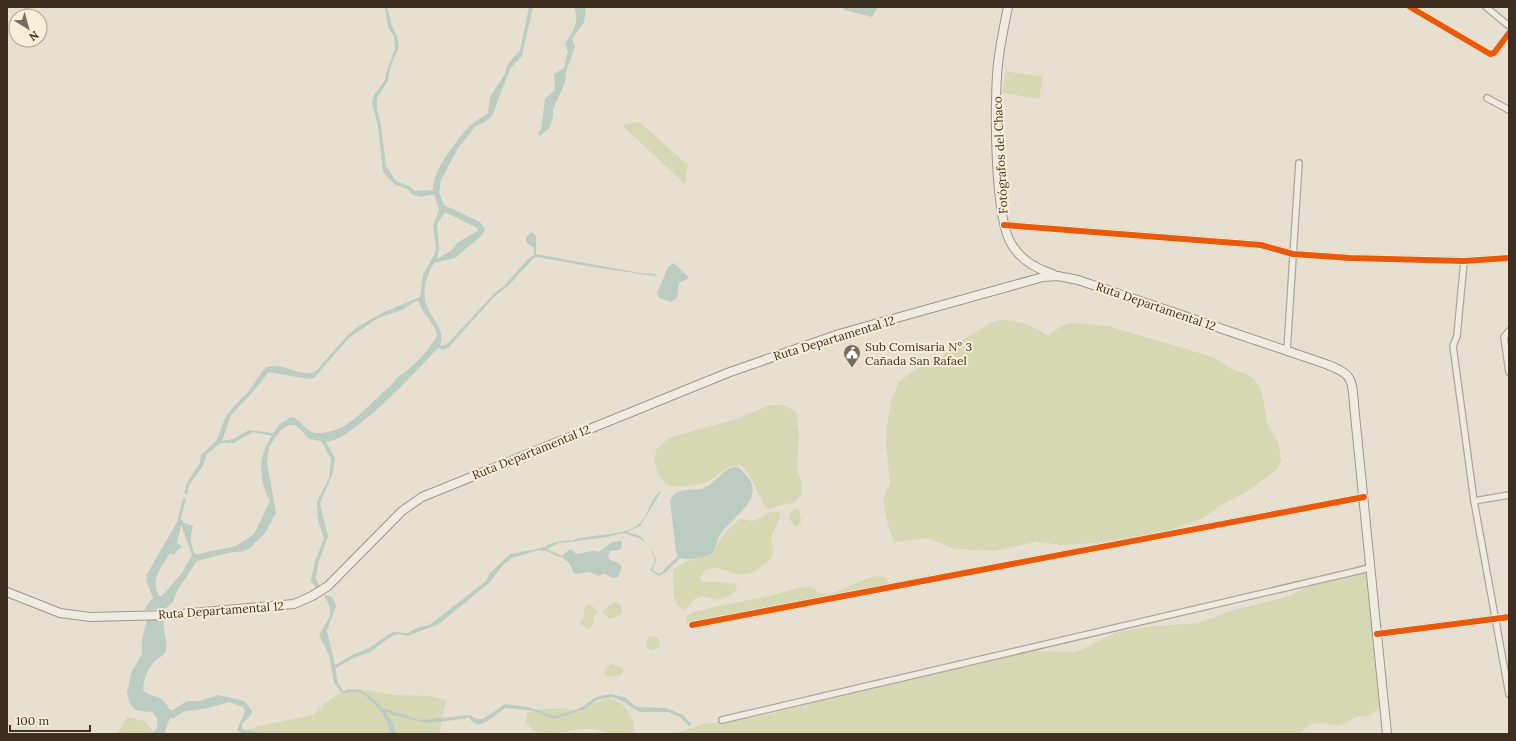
<svg xmlns="http://www.w3.org/2000/svg" width="1516" height="741" font-family="Lora,serif">
	<style>
		.green { fill: #d6d7b3 }
		.water { fill: #bcccc2; fill-rule: evenodd }
		.lines { fill: none; stroke-linecap: round; stroke-linejoin: round }
		.stream { stroke: #bcccc2; stroke-width: 1.5 }
		.street-casing { stroke: #ada599; stroke-width: 8 }
		.secondary-casing { stroke: #9c958a; stroke-width: 10 }
		.street { stroke: #efebe3; stroke-width: 5.5 }
		.secondary { stroke: #efebe3; stroke-width: 8 }
		.cycleway-casing { stroke: #f7eed8; stroke-width: 8 }
		.cycleway { stroke: #e8590c; stroke-width: 6 }
		.labels { text-anchor: middle; dominant-baseline: central; stroke-width: 4; stroke-linejoin: round; paint-order: stroke }
		.street-label { font-size: 12px; fill: #3d2e20; stroke: #f7eed8 }
		.poi-label { font-size: 12px; fill: #3d2e20; stroke: #f7eed8; text-anchor: start }
	</style>
	<rect width="100%" height="100%" fill="#e7e0d1"/>
	<g class="green">
		<path d="M 1006,71 L 1043,77 L 1039,99 L 1002,93 Z"/>
		<path d="M 639,122 L 688,165 L 685,184 L 622,125 Z"/>
		<path d="M 999,320 C 1019,320 1032,325 1048,336 L 1063,325 L 1071,323 L 1108,326 L 1203,354 L 1219,360 L 1229,368 L 1246,374 L 1254,379 L 1259,386 L 1263,395 L 1266,421 L 1279,444 L 1281,462 L 1276,470 L 1245,493 L 1219,506 L 1204,518 L 1161,533 L 1094,543 L 1064,545 L 1035,542 L 994,551 L 955,549 L 928,538 L 895,542 L 888,526 L 883,500 L 890,483 L 886,444 L 888,416 L 892,398 L 899,382 L 921,365 L 938,359 L 959,342 L 989,324 Z"/>
		<path d="M 770,405 L 784,405 L 796,412 L 799,435 L 797,469 L 801,482 L 801,495 L 795,502 L 766,509 L 750,476 L 742,466 C 726,464 721,474 709,481 C 701,485 677,487 669,486 C 657,477 653,465 656,450 L 669,438 L 678,435 L 734,420 Z"/>
		<path d="M 797,508 L 800,512 L 801,523 L 796,527 L 788,518 L 791,512 Z"/>
		<path d="M 771,512 L 780,512 C 780,525 772,530 771,538 C 771,543 774,548 773,553 C 771,559 766,564 761,567 C 735,586 727,562 706,570 L 700,577 L 701,581 C 710,583 731,581 737,585 L 736,590 C 722,603 718,600 701,596 L 694,600 L 685,610 L 678,606 L 674,598 L 673,570 L 685,562 L 703,557 L 715,549 L 724,533 L 740,519 L 754,521 Z"/>
		<path d="M 1368,564 L 1379,707 C 1367,721 1364,713 1354,718 C 1349,721 1345,724 1339,726 C 1320,722 1314,719 1299,734 L 674,734 L 703,724 L 766,715 L 806,705 L 822,697 L 875,687 L 918,674 L 1012,653 L 1031,651 L 1076,652 L 1118,632 L 1145,627 L 1198,623 L 1233,610 L 1287,597 L 1310,585 L 1359,565 Z"/>
		<path d="M 877,576 L 886,578 L 888,582 L 885,586 L 751,617 C 729,618 709,627 687,626 C 686,619 687,614 694,612 C 719,605 744,601 770,596 C 782,593 794,588 806,587 C 815,586 818,596 828,594 C 845,591 859,579 877,576 Z"/>
		<path d="M 615,602 L 621,605 L 622,614 L 610,619 L 603,614 L 604,610 Z"/>
		<path d="M 586,605 L 591,605 L 598,611 L 593,618 L 594,623 L 588,629 L 580,624 L 581,620 L 585,617 L 583,613 Z"/>
		<circle cx="653" cy="643" r="7"/>
		<path d="M 612,664 L 621,667 L 623,671 L 621,675 L 607,677 L 604,673 L 608,666 Z"/>
		<path d="M 359,689 L 394,695 L 430,696 L 446,700 L 439,734 L 236,734 L 259,726 L 313,715 L 325,703 L 340,693 Z"/>
		<path d="M 609,698 C 624,702 634,715 634,731 C 621,739 606,731 592,729 C 575,727 557,736 540,733 C 533,732 530,728 526,722 L 527,713 L 535,710 L 544,709 L 563,708 L 573,710 Z"/>
		<path d="M 127,717 L 144,721 L 155,734 L 117,734 Z"/>
	</g>
	<g class="water">
		<path d="M 385,7 L 387,7 L 392,26 L 397,36 L 399,47 L 390,68 L 388,81 L 377,98 L 377,111 L 381,124 L 386,166 L 396,181 L 409,186 L 415,191 L 433,190 C 432,171 457,139 470,126 C 475,121 482,117 488,113 L 490,97 L 505,74 L 507,65 L 520,50 L 529,7 L 533,7 L 522,56 L 510,69 L 492,116 L 485,122 L 476,126 L 470,133 L 458,148 L 441,180 L 439,192 L 444,205 L 480,222 L 485,229 L 482,235 L 455,258 L 434,263 C 427,275 422,290 426,303 C 430,318 447,330 440,346 L 447,344 L 494,294 L 505,285 L 528,259 L 534,255 L 534,248 L 526,242 L 526,238 L 531,232 L 536,236 L 536,254 L 640,273 L 656,274 L 655,276 L 593,267 L 537,257 L 534,258 L 510,284 L 494,297 L 448,348 L 443,350 L 438,348 C 418,369 354,440 326,442 L 335,458 L 333,472 L 320,504 L 328,536 L 318,564 L 316,579 L 320,586 L 317,588 L 312,583 L 311,580 L 315,561 L 324,539 L 318,520 L 317,502 L 329,478 L 331,459 L 321,441 L 309,439 L 299,428 L 295,425 L 289,425 L 281,430 L 269,447 L 267,463 L 276,512 L 266,532 L 249,549 L 241,552 L 232,552 L 197,561 L 177,591 L 173,602 L 165,609 L 145,610 L 146,606 L 153,598 L 146,580 L 147,574 L 177,522 L 183,498 L 186,499 L 181,518 L 184,523 L 193,526 C 190,537 190,543 195,554 L 198,554 L 236,546 L 254,534 L 270,501 C 259,481 257,456 272,436 L 253,432 L 234,443 L 221,443 L 207,454 L 203,466 L 189,485 L 187,495 L 184,493 L 188,481 L 200,463 L 201,455 L 217,440 L 225,418 L 235,405 L 249,391 L 264,369 C 280,359 298,378 315,372 L 347,336 L 359,326 L 384,312 L 420,297 L 423,275 L 434,255 L 436,248 L 433,226 L 439,210 L 434,194 L 421,197 L 413,195 L 407,189 L 394,184 L 383,172 L 378,127 L 372,102 L 374,95 L 385,80 L 387,70 L 395,49 L 394,36 L 388,27 ZM 445,212 L 477,228 L 478,231 L 458,242 L 452,250 L 437,259 L 439,249 L 437,224 ZM 416,301 L 419,301 C 421,314 436,323 437,336 C 427,353 413,367 397,378 C 394,380 392,385 389,387 C 366,406 349,434 316,433 C 305,432 302,419 291,417 L 280,424 L 273,433 L 249,430 L 233,439 L 222,441 L 231,415 L 251,394 L 269,372 L 308,379 L 314,378 L 349,338 L 378,318 L 402,310 ZM 181,525 L 192,555 L 181,574 L 162,596 L 159,596 C 150,576 161,569 170,553 L 173,555 L 182,546 L 177,543 Z"/>
		<path d="M 574,7 L 584,7 L 586,10 L 584,22 L 572,39 L 575,47 L 566,72 L 565,83 L 553,109 L 553,117 L 549,128 L 540,136 L 538,133 L 541,129 L 545,99 L 555,90 L 554,74 L 564,68 L 568,51 L 565,43 C 573,32 580,21 574,7 Z"/>
		<path d="M 843,7 L 878,7 L 872,17 L 845,10 Z"/>
		<path d="M 674,263 L 689,278 L 679,283 L 677,298 L 671,302 L 659,298 L 657,293 L 668,267 Z"/>
		<path d="M 734,467 L 738,467 C 772,494 739,511 721,533 C 715,540 718,550 710,554 C 703,558 686,561 680,558 L 667,571 L 659,576 L 650,570 C 651,567 654,565 654,562 C 656,553 645,539 636,537 C 631,535 629,536 624,533 L 607,537 L 570,542 C 579,534 619,537 635,527 C 649,519 648,499 662,490 L 640,526 L 627,532 L 640,536 L 652,550 L 656,560 L 652,570 L 660,574 L 678,556 L 676,552 L 670,501 L 673,495 C 682,487 696,492 706,487 C 717,481 722,470 734,467 Z"/>
		<path d="M 562,541 L 547,549 L 558,554 L 557,556 L 546,551 L 539,550 L 512,558 L 504,564 L 489,583 L 439,624 L 408,636 L 400,634 L 392,636 L 369,653 L 355,657 L 336,668 C 336,678 337,684 344,691 L 348,689 L 361,690 L 376,701 L 382,708 L 420,720 L 470,715 L 477,719 L 483,719 L 505,704 L 528,707 L 555,716 L 579,709 L 596,697 L 610,694 L 625,697 L 635,706 L 640,707 L 667,708 L 683,715 L 691,724 L 689,726 L 680,717 L 668,712 L 639,712 L 622,701 L 612,697 L 597,700 L 585,709 L 554,719 L 534,711 L 505,708 C 498,712 481,731 473,722 C 471,721 470,718 469,717 L 464,719 L 426,723 L 393,715 L 384,711 L 393,723 L 396,734 L 389,734 C 393,722 369,694 357,692 C 352,691 347,694 342,693 L 334,683 L 329,655 L 319,635 L 330,616 L 330,607 L 324,596 L 327,595 L 332,597 L 336,606 L 327,631 L 335,665 L 354,654 L 369,648 L 392,632 L 407,633 L 419,627 L 429,625 L 486,581 L 489,574 L 510,554 L 542,548 L 552,543 Z"/>
		<path d="M 621,541 L 622,544 L 620,550 L 610,551 L 608,555 L 609,559 L 620,564 L 622,568 L 618,577 L 613,578 L 604,573 L 599,576 L 589,572 L 574,574 L 569,562 L 565,560 L 562,556 L 569,550 L 572,550 L 576,554 C 585,554 590,549 599,552 L 612,542 Z"/>
		<path d="M 164,618 C 162,629 168,642 166,650 C 164,656 160,657 155,661 C 147,669 144,679 143,690 C 151,699 162,692 169,709 L 173,710 L 187,701 L 199,701 L 218,695 L 245,701 L 252,711 L 251,715 L 242,724 L 242,729 L 264,734 L 243,734 L 237,730 L 245,711 L 243,707 L 229,702 L 208,708 L 183,712 L 174,718 L 170,718 L 164,734 L 152,734 C 159,727 160,719 152,712 L 140,711 L 134,709 L 130,704 L 127,693 L 131,673 L 142,654 L 142,639 L 147,619 Z"/>
	</g>
	<g class="lines">
		<g class="stream">
			<path d="M 560,542 L 570,541"/>
			<path d="M 556,555 L 564,557"/>
		</g>
		<g class="street-casing">
			<g id="street">
				<path d="M 1410,7 L 1490,54 L 1494,53 L 1509,33"/>
				<path d="M 1486,7 L 1509,26"/>
				<path d="M 1487,98 L 1509,110"/>
				<path d="M 1004,225 L 1261,245 L 1293,254 L 1350,258 L 1464,261 L 1509,258"/>
				<path d="M 1464,261 L 1457,336 L 1453,346 L 1474,501 L 1509,694"/>
				<path d="M 1509,331 L 1504,337 L 1509,372"/>
				<path d="M 1287,350 L 1299,163"/>
				<path d="M 1474,501 L 1509,495"/>
				<path d="M 692,625 L 1364,497"/>
				<path d="M 1377,634 L 1509,617"/>
				<path d="M 722,720 L 1370,568"/>
			</g>
		</g>
		<g class="secondary-casing">
			<g id="secondary">
				<path d="M 1008,7 C 1004,26 1000,45 998,64 C 994,99 994,219 1012,245 C 1021,260 1037,269 1053,274"/>
				<path d="M 7,592 L 60,613 L 90,617 L 170,615 L 294,604 L 312,596 L 328,586 L 402,511 L 422,497 L 730,372 L 839,334 L 1043,277 L 1058,276 L 1078,280 L 1320,362 C 1357,375 1351,378 1355,415 L 1387,734"/>
			</g>
		</g>
		<use href="#street" class="street"/>
		<use href="#secondary" class="secondary"/>
		<g class="cycleway-casing">
			<g id="cycleway">
				<path d="M 1410,7 L 1490,54 L 1494,53 L 1509,33"/>
				<path d="M 1004,225 L 1261,245 L 1293,254 L 1350,258 L 1464,261 L 1509,258"/>
				<path d="M 692,625 L 1364,497"/>
				<path d="M 1377,634 L 1509,617"/>
			</g>
		</g>
		<use href="#cycleway" class="cycleway"/>
	</g>
	<defs>
		<g id="civic-pin" transform="scale(0.9)"><path d="M0 17L-7.5 6A9.5 9.5 0 1 1 7.5 6Z" fill="#786c5e" stroke="#f7eed8"/><path d="M-.6-6.5H3V-4.5H.6V-3L4-1V1h2V6H-6V1h2V-1L-.6-3ZM-1.2 2.5V6h2.4V2.5Z" fill="#fff"/></g>
	</defs>
	<g fill-rule="evenodd">
		<use href="#civic-pin" x="852" y="353"/>
	</g>
	<g class="labels">
		<g class="street-label">
			<text transform="translate(1000 155) rotate(-93)">Fotógrafos del Chaco</text>
			<text transform="translate(1156 306) rotate(19)">Ruta Departamental 12</text>
			<text transform="translate(834 338) rotate(-17)">Ruta Departamental 12</text>
			<text transform="translate(531 452) rotate(-22)">Ruta Departamental 12</text>
			<text transform="translate(221 610) rotate(-4)">Ruta Departamental 12</text>
		</g>
		<g class="poi-label">
			<text x="865" y="346">Sub Comisaría Nº 3<tspan x="865" dy="14">Cañada San Rafael</tspan></text>
		</g>
	</g>
	<rect width="1516" height="741" fill="none" stroke="#3d2e20" stroke-width="16"/>
	<g transform="translate(28 28) rotate(143)"><circle r="19" fill="#f7eed8" stroke="#ada18e"/>
	<path d="M0-3L7 15L0 10L-7 15Z" fill="#786c5e"/>
	<text y="-6" font-size="11" font-weight="bold" text-anchor="middle" fill="#3d2e20">N</text>
	</g>
	<path d="M10 725v6h80v-6" fill="none" stroke="#3d2e20" stroke-width="2"/>
	<text x="16" y="725" font-size="12" fill="#3d2e20" stroke="#f7eed8" stroke-width="3" paint-order="stroke">100 m</text>
</svg>
